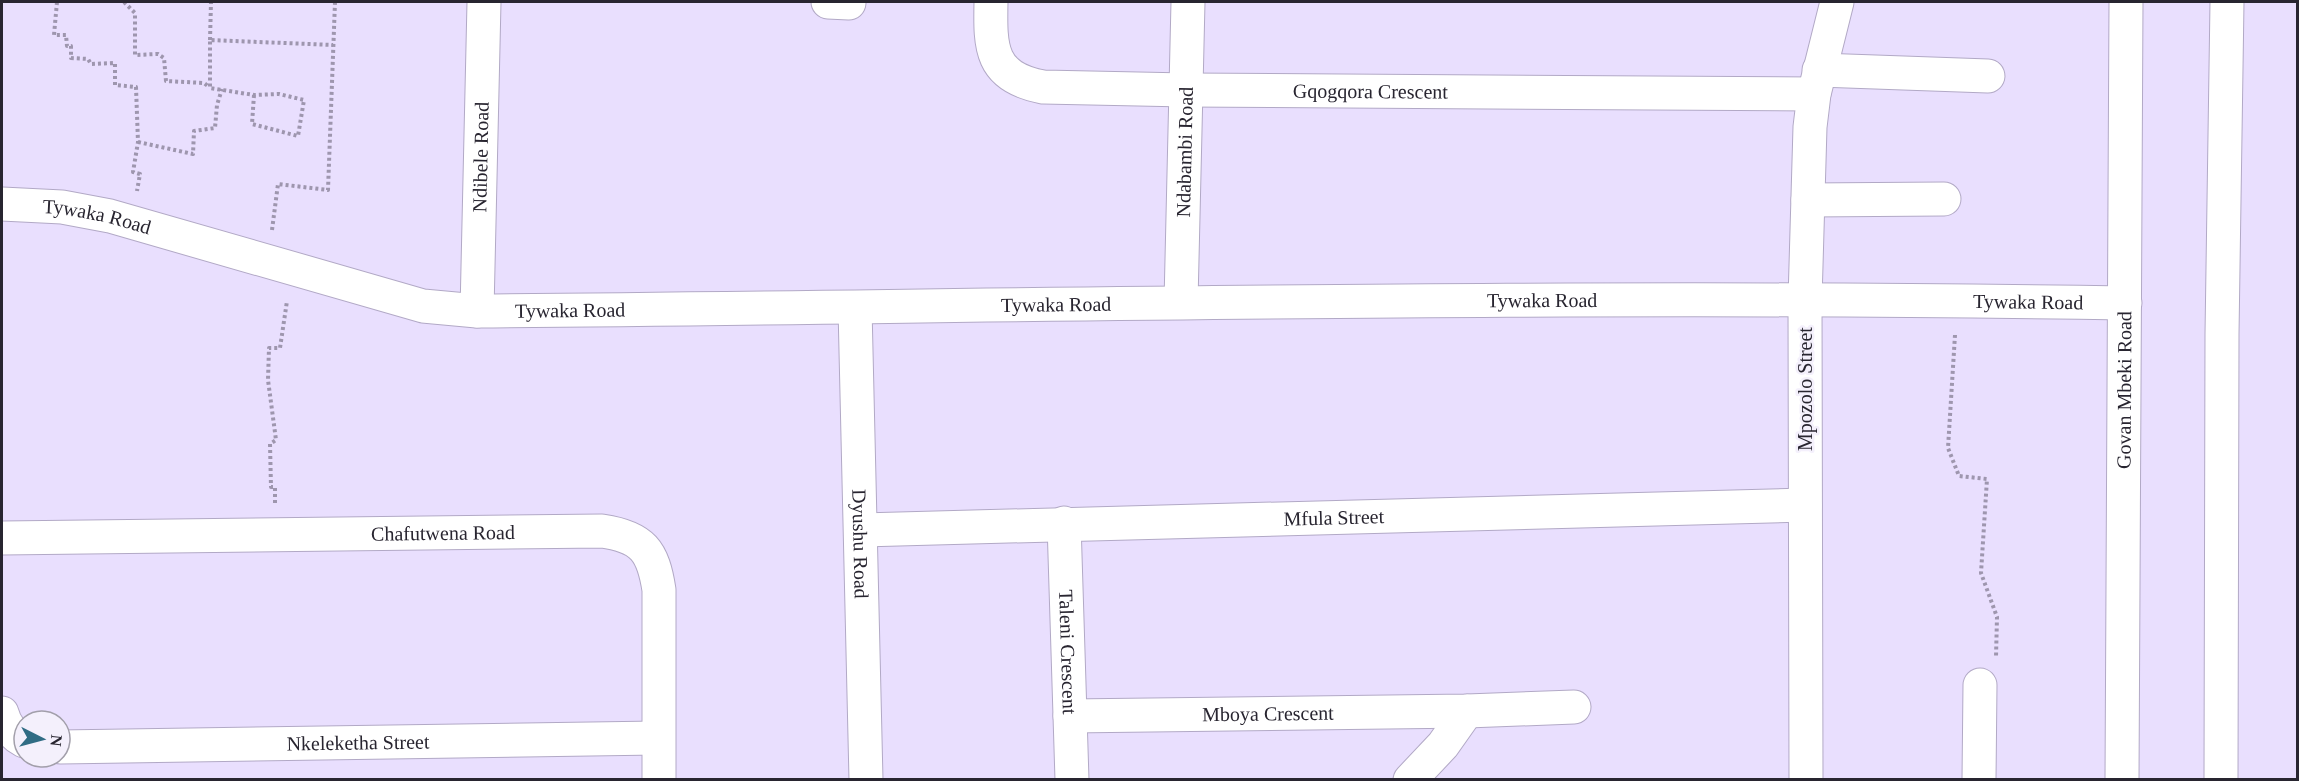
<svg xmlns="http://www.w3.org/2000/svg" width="2299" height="781" font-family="Georgia,serif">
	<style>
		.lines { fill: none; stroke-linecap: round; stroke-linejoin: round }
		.minor-casing { stroke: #b2a9c6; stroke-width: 35 }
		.major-casing { stroke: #b2a9c6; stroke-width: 35 }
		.path { stroke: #9e96ae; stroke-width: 4; stroke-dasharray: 3 3; stroke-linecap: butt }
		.minor { stroke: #fff; stroke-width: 33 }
		.major { stroke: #fff; stroke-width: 33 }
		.labels { text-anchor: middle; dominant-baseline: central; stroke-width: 5; stroke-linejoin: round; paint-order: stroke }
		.street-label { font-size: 20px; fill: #282530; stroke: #f4f0fc }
	</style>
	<rect width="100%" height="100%" fill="#e9dffe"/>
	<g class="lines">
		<g class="minor-casing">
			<g id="minor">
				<path d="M 828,2 L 849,3"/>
				<path id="s1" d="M 991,2 C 990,48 990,77 1043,87 L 1186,90 L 1814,94"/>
				<path d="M 1819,70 L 1988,76"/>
				<path d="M 1808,200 L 1944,199"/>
				<path id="s2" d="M 2,204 L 62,207 L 110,216 L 423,306 L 477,311 C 1026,306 1576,294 2125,303"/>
				<path id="s3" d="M 1181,302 L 1188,2"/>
				<path id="s4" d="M 855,308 L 866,780"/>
				<path id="s5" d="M 477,311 L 484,2"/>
				<path id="s6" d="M 1064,523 L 1072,780"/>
				<path id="s7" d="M 862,530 L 1805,505"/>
				<path id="s8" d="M 2,538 L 602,531 C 643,537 653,551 659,590 L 659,780"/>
				<path d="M 2,713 C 5,725 13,735 24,741"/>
				<path id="s9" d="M 1070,716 L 1467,711 L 1574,707"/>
				<path id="s10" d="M 60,747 L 657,738"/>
				<path d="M 1410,780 L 1443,745 L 1467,711"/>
				<path d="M 1806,780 L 1805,300 L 1810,127 L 1814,94 L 1837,2"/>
				<path d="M 1979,780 L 1980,685"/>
			</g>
		</g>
		<g class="major-casing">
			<g id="major">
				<path id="s11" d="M 2122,780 L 2126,2"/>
				<path d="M 2221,780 L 2222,334 L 2227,2"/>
			</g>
		</g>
		<g class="path">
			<path d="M 57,2 L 54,35 L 66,35 L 67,46 L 71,46 L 71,58 L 88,59 L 91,64 L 115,63 L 115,85 L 136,87 L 138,142 L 133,172 L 140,174 L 137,191"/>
			<path d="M 124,2 L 135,13 L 135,55 L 158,54 L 164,58 L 166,81 L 204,83 L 209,87"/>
			<path d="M 210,40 L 211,2"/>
			<path d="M 254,95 L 252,124 L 298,136 L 304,100 L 279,94 L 254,95 L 210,88 L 210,40 L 333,45"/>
			<path d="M 138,142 L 193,154 L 194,131 L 215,128 L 217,105 L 222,89"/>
			<path d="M 272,230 L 278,184 L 328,190 L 335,2"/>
			<path d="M 1955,335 L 1948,448 L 1959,476 L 1987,479 L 1981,573 L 1997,617 L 1996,657"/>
			<path d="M 275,503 L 275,487 L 271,487 L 270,444 L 276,440 L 268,380 L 269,348 L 280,348 L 287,301"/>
		</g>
		<use href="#minor" class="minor"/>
		<use href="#major" class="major"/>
	</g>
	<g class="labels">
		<g class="street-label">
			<text stroke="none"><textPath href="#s1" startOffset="441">Gqogqora Crescent</textPath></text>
			<text stroke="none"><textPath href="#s3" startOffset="150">Ndabambi Road</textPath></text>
			<text stroke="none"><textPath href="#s5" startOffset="154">Ndibele Road</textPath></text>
			<text stroke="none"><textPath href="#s2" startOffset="96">Tywaka Road</textPath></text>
			<text stroke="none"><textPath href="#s2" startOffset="1554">Tywaka Road</textPath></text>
			<text stroke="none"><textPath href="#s2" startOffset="2040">Tywaka Road</textPath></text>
			<text stroke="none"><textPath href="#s2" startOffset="1068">Tywaka Road</textPath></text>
			<text stroke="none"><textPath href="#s2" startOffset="582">Tywaka Road</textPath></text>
			<text transform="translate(1805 389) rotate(-90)">Mpozolo Street</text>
			<text stroke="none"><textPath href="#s11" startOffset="390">Govan Mbeki Road</textPath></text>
			<text stroke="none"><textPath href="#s7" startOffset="472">Mfula Street</textPath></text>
			<text stroke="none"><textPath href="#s8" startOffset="441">Chafutwena Road</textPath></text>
			<text stroke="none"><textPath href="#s4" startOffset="236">Dyushu Road</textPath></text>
			<text stroke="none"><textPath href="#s6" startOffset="129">Taleni Crescent</textPath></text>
			<text stroke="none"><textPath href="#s9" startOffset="198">Mboya Crescent</textPath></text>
			<text stroke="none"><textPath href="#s10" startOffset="298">Nkeleketha Street</textPath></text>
		</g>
	</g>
	<rect width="2299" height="781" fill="none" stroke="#282530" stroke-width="6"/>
	<g transform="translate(42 739) rotate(96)"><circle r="28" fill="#f4f0fc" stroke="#a29faa" stroke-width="1.5"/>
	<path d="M0-4.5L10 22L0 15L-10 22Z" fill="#306c84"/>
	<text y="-9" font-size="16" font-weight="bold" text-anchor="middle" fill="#282530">N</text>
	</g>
</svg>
